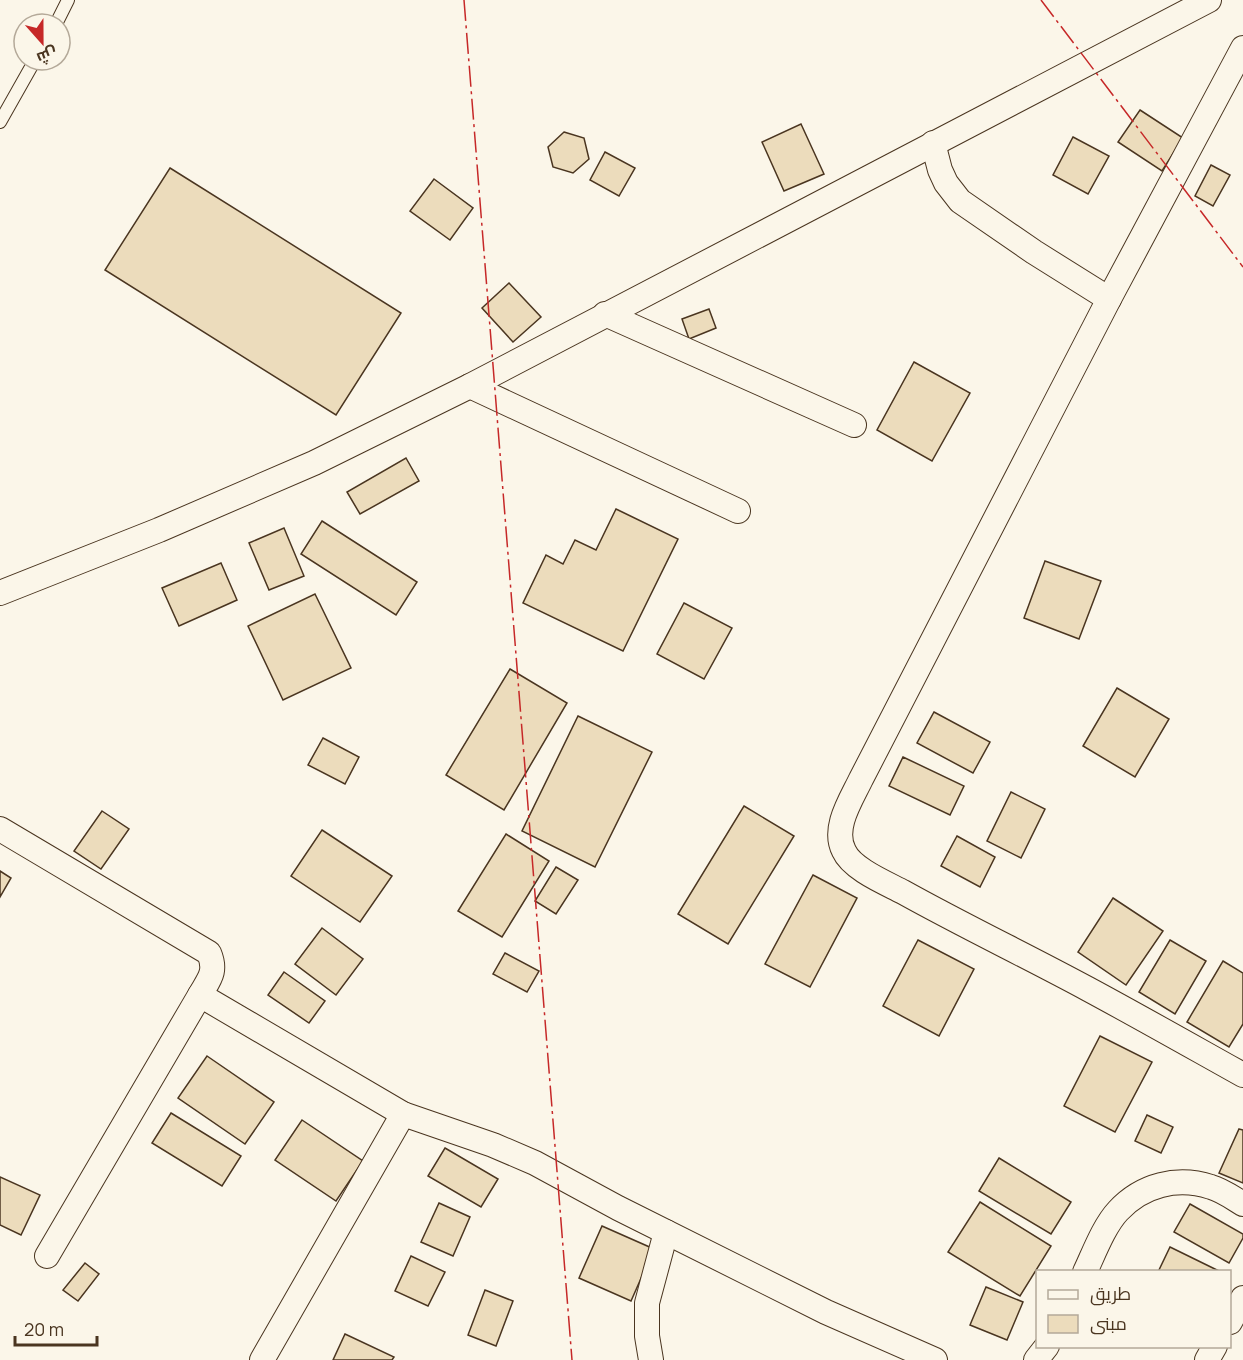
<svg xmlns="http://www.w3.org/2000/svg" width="1243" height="1360" font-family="Manrope,Cairo,sans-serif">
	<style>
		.building { fill: #ecdcbc; stroke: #4a3520; stroke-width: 1.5 }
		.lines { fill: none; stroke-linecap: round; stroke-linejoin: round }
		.lane-casing { stroke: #4a3520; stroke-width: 14 }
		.street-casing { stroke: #4a3520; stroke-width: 26 }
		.lane { stroke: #fbf6e9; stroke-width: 12 }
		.street { stroke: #fbf6e9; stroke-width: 24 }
		.power { stroke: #c62828; stroke-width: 1.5; stroke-dasharray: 21 4.5 3 4.5; stroke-linecap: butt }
	</style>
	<rect width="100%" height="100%" fill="#fbf6e9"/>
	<g class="building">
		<path d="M 1140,110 L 1183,138 L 1162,171 L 1118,142 Z"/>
		<path d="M 801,124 L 824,174 L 784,191 L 762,142 Z"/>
		<path d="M 564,132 L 584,138 L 589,159 L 573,173 L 553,167 L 548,147 Z"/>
		<path d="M 1073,137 L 1109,156 L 1088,194 L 1053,175 Z"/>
		<path d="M 605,152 L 635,168 L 619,196 L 590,180 Z"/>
		<path d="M 1211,165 L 1230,175 L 1213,206 L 1195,196 Z"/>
		<path d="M 170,168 L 401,313 L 336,415 L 105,270 Z"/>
		<path d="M 434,179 L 473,208 L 450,240 L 410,211 Z"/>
		<path d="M 509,283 L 541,317 L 513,342 L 482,308 Z"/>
		<path d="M 709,309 L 716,328 L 689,339 L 682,319 Z"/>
		<path d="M 914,362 L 970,393 L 932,461 L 877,430 Z"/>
		<path d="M 406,458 L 419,481 L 360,514 L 347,492 Z"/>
		<path d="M 616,509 L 678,539 L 623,651 L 523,603 L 546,555 L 563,564 L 575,540 L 596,550 Z"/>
		<path d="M 322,521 L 417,582 L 396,615 L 301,554 Z"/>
		<path d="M 284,528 L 304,576 L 269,590 L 249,543 Z"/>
		<path d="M 1045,561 L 1101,581 L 1079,639 L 1024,618 Z"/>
		<path d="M 221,563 L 237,600 L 179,626 L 162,588 Z"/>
		<path d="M 315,594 L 351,668 L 283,700 L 248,626 Z"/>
		<path d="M 684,603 L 732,628 L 704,679 L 657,654 Z"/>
		<path d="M 510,669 L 567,703 L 504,810 L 446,775 Z"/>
		<path d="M 1117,688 L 1169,719 L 1135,777 L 1083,746 Z"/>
		<path d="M 934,712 L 990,742 L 973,773 L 917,743 Z"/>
		<path d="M 578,716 L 652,752 L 595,867 L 522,831 Z"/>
		<path d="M 323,738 L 359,757 L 345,784 L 308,765 Z"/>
		<path d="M 903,757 L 964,786 L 950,815 L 889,786 Z"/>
		<path d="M 1011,792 L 1045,809 L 1021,858 L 987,841 Z"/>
		<path d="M 744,806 L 794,836 L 728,944 L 678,914 Z"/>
		<path d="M 102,811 L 129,829 L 101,869 L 74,851 Z"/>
		<path d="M 322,830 L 392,876 L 360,922 L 291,876 Z"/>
		<path d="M 506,834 L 549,861 L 502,937 L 458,911 Z"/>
		<path d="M 957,836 L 995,857 L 980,887 L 941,866 Z"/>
		<path d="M 556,867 L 578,880 L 556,914 L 535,901 Z"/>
		<path d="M 0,871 L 11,878 L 0,897 Z"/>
		<path d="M 813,875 L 857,898 L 810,987 L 765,964 Z"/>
		<path d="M 1113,898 L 1163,931 L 1126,985 L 1078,952 Z"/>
		<path d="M 322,928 L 363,959 L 336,995 L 295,964 Z"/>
		<path d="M 918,940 L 974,969 L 939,1036 L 883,1006 Z"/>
		<path d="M 1170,940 L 1206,961 L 1175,1014 L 1139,992 Z"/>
		<path d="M 505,953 L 539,971 L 527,992 L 493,974 Z"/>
		<path d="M 1223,961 L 1243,973 L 1243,1024 L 1229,1047 L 1187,1022 Z"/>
		<path d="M 284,972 L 325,1001 L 309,1023 L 268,995 Z"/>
		<path d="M 1100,1036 L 1152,1062 L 1115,1132 L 1064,1106 Z"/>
		<path d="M 207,1056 L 274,1102 L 245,1144 L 178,1098 Z"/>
		<path d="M 171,1113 L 241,1156 L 222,1186 L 152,1143 Z"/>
		<path d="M 1147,1115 L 1173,1127 L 1161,1153 L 1135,1141 Z"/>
		<path d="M 302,1120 L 363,1161 L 336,1201 L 275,1160 Z"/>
		<path d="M 1239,1129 L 1243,1130 L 1243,1183 L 1219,1173 Z"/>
		<path d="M 445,1148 L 498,1179 L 481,1207 L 428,1176 Z"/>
		<path d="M 999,1158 L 1071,1202 L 1051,1234 L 979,1191 Z"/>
		<path d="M 0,1177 L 40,1195 L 21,1235 L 0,1225 Z"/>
		<path d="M 980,1202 L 1051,1246 L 1020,1296 L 948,1252 Z"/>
		<path d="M 439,1203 L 470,1217 L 453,1256 L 421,1242 Z"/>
		<path d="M 1190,1204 L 1243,1234 L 1243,1238 L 1229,1263 L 1174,1232 Z"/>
		<path d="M 602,1226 L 654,1249 L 631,1301 L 579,1278 Z"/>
		<path d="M 1170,1247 L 1219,1271 L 1158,1272 Z"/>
		<path d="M 411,1256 L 445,1272 L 428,1306 L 395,1291 Z"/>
		<path d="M 85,1263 L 99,1274 L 78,1301 L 63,1290 Z"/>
		<path d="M 986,1287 L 1023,1302 L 1007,1340 L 970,1325 Z"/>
		<path d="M 485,1290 L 513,1301 L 496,1346 L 468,1335 Z"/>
		<path d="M 345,1334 L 394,1357 L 392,1360 L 333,1360 Z"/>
	</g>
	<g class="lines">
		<g class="lane-casing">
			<g id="lane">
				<path d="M 56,24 L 68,0"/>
				<path d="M 0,122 L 35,60"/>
			</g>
		</g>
		<g class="street-casing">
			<g id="street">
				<path d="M 1243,48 L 1109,299 L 861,779 C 851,800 832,828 844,851 C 852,869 886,883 903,892 C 964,926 1027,956 1088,989 C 1140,1017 1191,1046 1243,1075"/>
				<path d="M 933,143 L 940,170 L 946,183 L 960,201 L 1034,252 L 1109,299"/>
				<path d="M 605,314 L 854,425"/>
				<path d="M 470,386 L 738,511"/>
				<path d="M 0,593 L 159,530 L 314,463 L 470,386 L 1209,0"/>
				<path d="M 0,829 L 209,953 C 217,972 209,979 200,995 L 47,1256"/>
				<path d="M 200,995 L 403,1114 L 493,1145 L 535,1163 L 618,1208 L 826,1312 L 935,1360"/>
				<path d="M 1085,1272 C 1094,1253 1104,1226 1118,1211 C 1142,1185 1177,1176 1211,1187 C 1222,1190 1233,1198 1243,1204"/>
				<path d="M 1230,1322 L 1243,1298"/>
				<path d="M 262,1360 L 403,1114"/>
				<path d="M 651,1360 L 647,1336 L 647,1303 L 666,1232"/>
				<path d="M 1036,1360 L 1047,1346"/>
				<path d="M 1207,1360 L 1215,1346"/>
			</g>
		</g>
		<use href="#lane" class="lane"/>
		<use href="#street" class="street"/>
		<g class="power">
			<path d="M 464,0 L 572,1360"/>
			<path d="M 1041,0 L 1243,267"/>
		</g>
	</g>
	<rect x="1036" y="1270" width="195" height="78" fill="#fbf6e9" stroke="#b4a999" stroke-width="1.5"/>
	<rect x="1048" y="1290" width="30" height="9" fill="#fbf6e9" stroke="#b4a999" stroke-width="1.5"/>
	<text x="1090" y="1300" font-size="18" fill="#4a3520">طريق</text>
	<rect x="1048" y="1315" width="30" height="18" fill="#ecdcbc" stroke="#b4a999" stroke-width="1.5"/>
	<text x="1090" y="1330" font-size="18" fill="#4a3520">مبنى</text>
	<g transform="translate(42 42) rotate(159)"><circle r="28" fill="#fbf6e9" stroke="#b4a999" stroke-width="1.5"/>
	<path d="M0-4.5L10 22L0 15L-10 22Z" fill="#c62828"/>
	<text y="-9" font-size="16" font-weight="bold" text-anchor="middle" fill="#4a3520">ش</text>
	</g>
	<path d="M15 1336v9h82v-9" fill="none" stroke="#4a3520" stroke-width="3"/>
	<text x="24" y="1336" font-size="18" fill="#4a3520" stroke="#fbf6e9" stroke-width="4.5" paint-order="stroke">20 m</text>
</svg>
